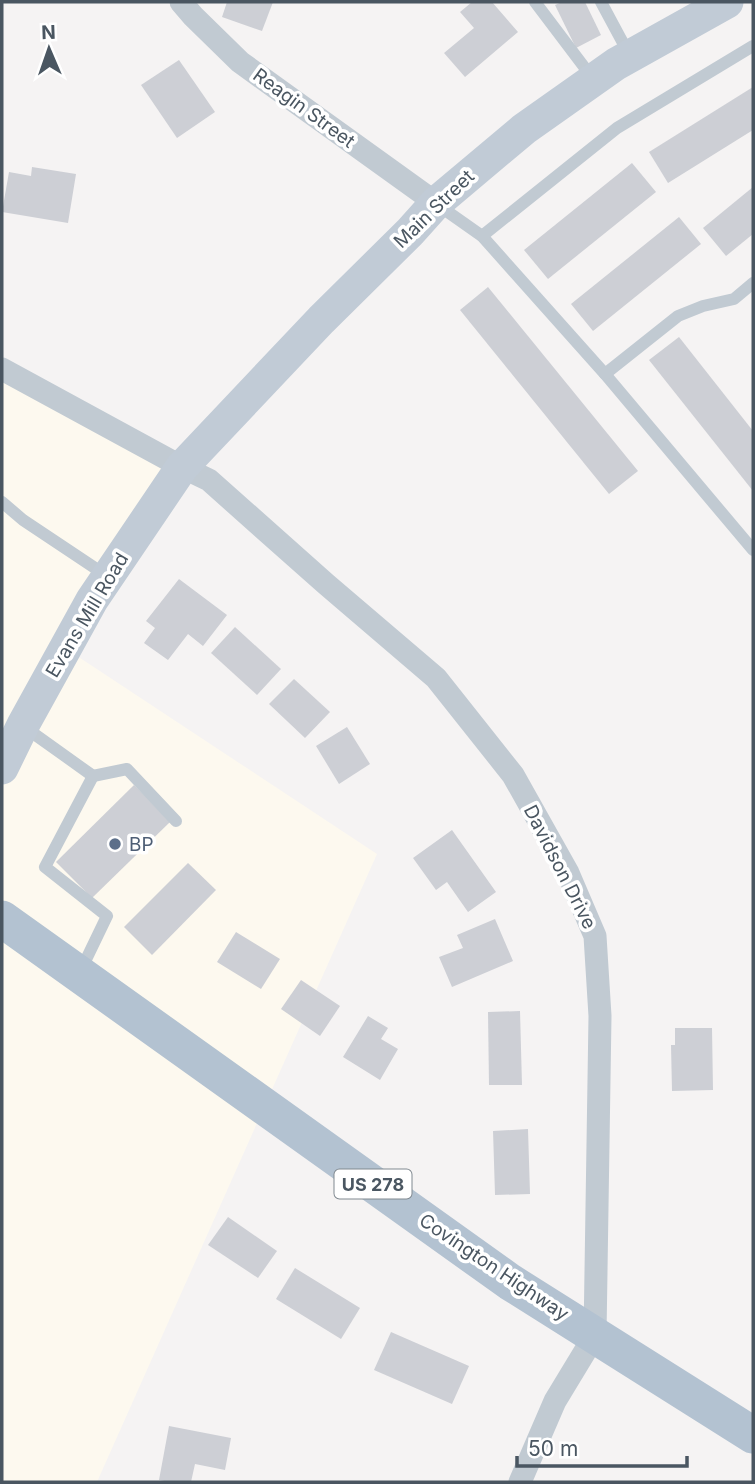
<svg xmlns="http://www.w3.org/2000/svg" width="755" height="1484" font-family="Inter,sans-serif">
	<style>
		.commercial { fill: #fdf9ef }
		.building { fill: #cdcfd5 }
		.lines { fill: none; stroke-linecap: round; stroke-linejoin: round }
		.service { stroke: #c1cad2; stroke-width: 12 }
		.minor { stroke: #c1cad2; stroke-width: 23 }
		.secondary { stroke: #c1cbd6; stroke-width: 33 }
		.primary { stroke: #b3c2d1; stroke-width: 37 }
		.service-dot { fill: #5c6f8a; stroke: #fff; stroke-width: 2.5 }
		.labels { text-anchor: middle; dominant-baseline: central; stroke-width: 7; stroke-linejoin: round; paint-order: stroke }
		.shield { fill: #fff; stroke: #808990; stroke-width: 2 }
		.shield-label { font-size: 18px; font-weight: bold; fill: #4a5661 }
		.street-label { font-size: 19px; fill: #4a5661; stroke: #fff }
		.service-label { font-size: 19px; fill: #4e5e75; stroke: #fff; text-anchor: start }
	</style>
	<rect width="100%" height="100%" fill="#f5f3f3"/>
	<path class="commercial" d="M 2,377 L 176,463 L 65,648 L 377,854 L 97,1482 L 2,1482 Z"/>
	<g class="building">
		<path d="M 227,2 L 273,2 L 262,31 L 222,17 Z"/>
		<path d="M 472,2 L 492,2 L 518,32 L 465,77 L 444,53 L 474,28 L 460,12 Z"/>
		<path d="M 562,2 L 585,2 L 601,35 L 576,48 L 555,5 Z"/>
		<path d="M 179,60 L 215,112 L 177,138 L 141,85 Z"/>
		<path d="M 753,87 L 753,130 L 668,183 L 649,152 Z"/>
		<path d="M 632,163 L 656,192 L 548,279 L 524,250 Z"/>
		<path d="M 32,167 L 76,174 L 68,223 L 2,212 L 9,172 L 31,176 Z"/>
		<path d="M 753,187 L 753,234 L 726,256 L 703,228 Z"/>
		<path d="M 679,217 L 701,244 L 593,331 L 571,304 Z"/>
		<path d="M 488,287 L 638,471 L 609,494 L 460,310 Z"/>
		<path d="M 679,337 L 753,431 L 753,491 L 649,360 Z"/>
		<path d="M 179,579 L 227,615 L 203,646 L 188,634 L 168,660 L 144,643 L 155,628 L 146,621 Z"/>
		<path d="M 235,627 L 281,669 L 257,695 L 211,653 Z"/>
		<path d="M 294,679 L 330,712 L 305,738 L 269,704 Z"/>
		<path d="M 347,727 L 370,764 L 339,784 L 316,746 Z"/>
		<path d="M 134,785 L 170,822 L 92,898 L 56,862 Z"/>
		<path d="M 452,830 L 496,892 L 468,912 L 447,882 L 436,890 L 413,858 Z"/>
		<path d="M 188,863 L 216,890 L 152,955 L 124,927 Z"/>
		<path d="M 495,919 L 513,961 L 452,987 L 439,957 L 463,948 L 457,935 Z"/>
		<path d="M 236,932 L 280,959 L 261,989 L 217,962 Z"/>
		<path d="M 301,980 L 340,1006 L 320,1036 L 281,1009 Z"/>
		<path d="M 520,1011 L 522,1085 L 489,1085 L 488,1012 Z"/>
		<path d="M 368,1016 L 388,1028 L 381,1039 L 398,1049 L 380,1080 L 343,1057 Z"/>
		<path d="M 675,1028 L 712,1028 L 713,1090 L 672,1091 L 671,1045 L 675,1045 Z"/>
		<path d="M 528,1129 L 530,1194 L 495,1195 L 493,1131 Z"/>
		<path d="M 228,1217 L 277,1251 L 258,1278 L 208,1245 Z"/>
		<path d="M 295,1268 L 360,1308 L 341,1339 L 276,1299 Z"/>
		<path d="M 391,1332 L 469,1366 L 452,1404 L 374,1370 Z"/>
		<path d="M 169,1426 L 231,1438 L 225,1470 L 195,1464 L 191,1482 L 170,1482 L 159,1480 Z"/>
	</g>
	<g class="lines">
		<g class="service">
			<path d="M 535,2 L 594,80"/>
			<path d="M 601,2 L 630,56"/>
			<path d="M 438,205 L 482,236 L 605,374 L 753,550"/>
			<path d="M 482,236 L 617,128 L 753,46"/>
			<path d="M 605,374 L 678,316 L 703,306 L 734,299 L 753,283"/>
			<path d="M 2,502 L 23,520 L 107,576"/>
			<path d="M 23,726 L 93,776 L 45,867 L 107,916 L 81,970"/>
			<path d="M 93,776 L 127,769 L 176,821"/>
		</g>
		<g class="minor">
			<path d="M 181,2 L 193,16 L 240,62 L 436,203"/>
			<path d="M 2,369 L 182,467 L 209,480 L 326,584 L 436,678 L 513,775 L 568,873 L 595,936 L 600,1016 L 595,1335 L 555,1401 L 520,1482"/>
		</g>
		<path class="secondary" d="M 2,768 L 23,725 L 92,600 L 182,467 L 321,320 L 410,232 L 436,203 L 524,129 L 616,64 L 727,2"/>
		<path class="primary" d="M 2,919 L 510,1282 L 753,1435"/>
	</g>
	<circle class="service-dot" cx="115" cy="844" r="7"/>
	<g class="labels">
		<rect class="shield" x="334.5" y="1169.5" width="77" height="29" rx="5"/>
		<g class="shield-label">
			<text x="373" y="1184">US 278</text>
		</g>
		<g class="street-label">
			<text transform="translate(304 108) rotate(36)">Reagin Street</text>
			<text transform="translate(434 209) rotate(-44)">Main Street</text>
			<text transform="translate(87 615) rotate(-59)">Evans Mill Road</text>
			<text transform="translate(560 867) rotate(63)">Davidson Drive</text>
			<text transform="translate(494 1267) rotate(34)">Covington Highway</text>
		</g>
		<g class="service-label">
			<text x="129" y="844">BP</text>
		</g>
	</g>
	<rect width="755" height="1484" fill="none" stroke="#4a5661" stroke-width="7"/>
	<g transform="translate(49 49) rotate(358)" stroke="#ffffff" stroke-width="5" paint-order="stroke">
	<path d="M0-5L12 26L0 18L-12 26Z" fill="#4a5661"/>
	<text y="-10" font-size="19" font-weight="bold" text-anchor="middle" fill="#4a5661">N</text>
	</g>
	<path d="M517 1456v10h170v-10" fill="none" stroke="#4a5661" stroke-width="3.5"/>
	<text x="528" y="1456" font-size="21" fill="#4a5661" stroke="#ffffff" stroke-width="5" paint-order="stroke">50 m</text>
</svg>
